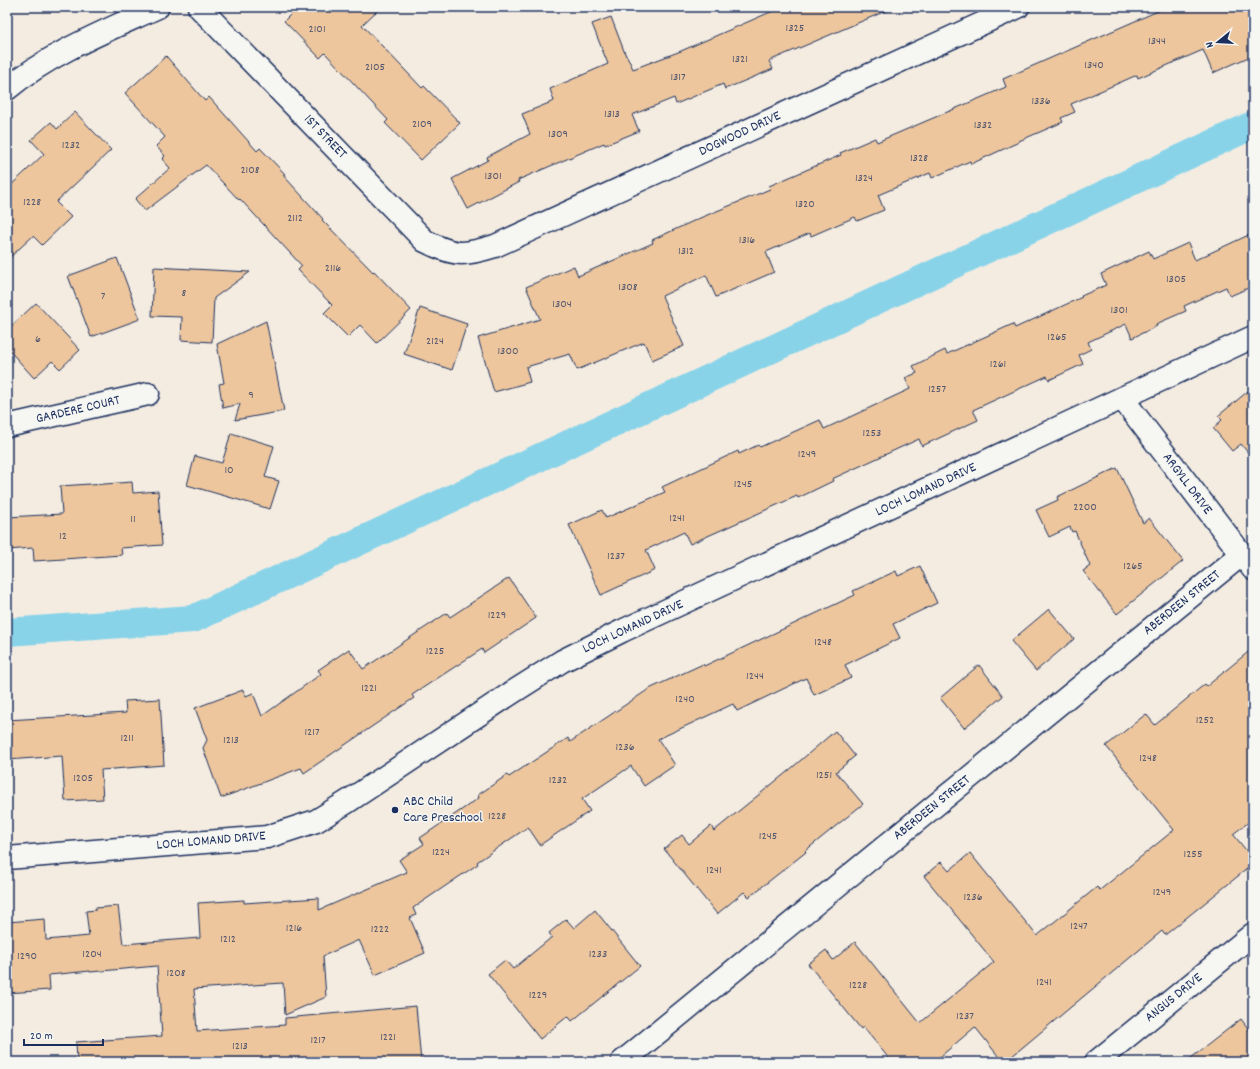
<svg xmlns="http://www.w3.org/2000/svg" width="1260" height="1069" font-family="Dekko,sans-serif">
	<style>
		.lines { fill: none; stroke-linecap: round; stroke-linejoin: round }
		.canal { stroke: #89d3e9; stroke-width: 28 }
		.building { fill: #edc69d; stroke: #1b2f5e }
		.minor-casing { stroke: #1b2f5e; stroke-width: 25 }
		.minor { stroke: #f6f6f2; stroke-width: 22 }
		.poi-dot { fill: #1b2f5e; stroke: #f6f6f2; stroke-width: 1.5 }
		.labels { text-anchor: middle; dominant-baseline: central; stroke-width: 3; stroke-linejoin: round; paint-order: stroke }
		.number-label { font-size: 12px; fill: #50556e }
		.street-label { font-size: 14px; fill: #1b2f5e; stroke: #f6f6f2 }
		.poi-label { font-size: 14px; fill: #1b2f5e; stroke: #f6f6f2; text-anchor: start }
	</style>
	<rect width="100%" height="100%" fill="#f4ece1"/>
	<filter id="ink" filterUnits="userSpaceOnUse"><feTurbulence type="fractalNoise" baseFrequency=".025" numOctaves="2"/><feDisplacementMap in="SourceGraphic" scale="8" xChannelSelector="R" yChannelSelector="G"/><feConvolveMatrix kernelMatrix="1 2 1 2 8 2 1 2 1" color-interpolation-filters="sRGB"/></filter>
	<g filter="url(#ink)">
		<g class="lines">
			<path class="canal" d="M 7,632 L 193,619 L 1253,125"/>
		</g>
		<g class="building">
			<path d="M 298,7 L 381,7 L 362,25 L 422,88 L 424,86 L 460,123 L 421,160 L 385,123 L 388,120 L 325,53 L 320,58 L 284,21 Z"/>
			<path d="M 782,7 L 895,7 L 769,61 L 773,69 L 725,89 L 723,84 L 676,104 L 674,98 L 632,115 L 639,131 L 605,145 L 604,143 L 518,180 L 519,182 L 468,209 L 452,179 L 488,160 L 487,157 L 530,134 L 522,114 L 554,101 L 550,89 L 608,64 L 592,24 L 611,17 L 626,56 L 627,56 L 633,69 L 681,51 Z"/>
			<path d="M 1167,7 L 1253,7 L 1253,55 L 1213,73 L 1203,50 L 1138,78 L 1137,75 L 1071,104 L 1075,112 L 1061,118 L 1063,122 L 1019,141 L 1019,142 L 971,164 L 970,161 L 932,178 L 930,173 L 878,195 L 884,210 L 857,221 L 855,217 L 811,236 L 810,233 L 766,252 L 774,272 L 716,297 L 706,275 L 662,296 L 684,346 L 652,360 L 644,342 L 577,370 L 570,354 L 526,367 L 530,382 L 494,392 L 478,338 L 540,319 L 526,287 L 574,266 L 578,276 L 653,243 L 652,240 L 700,218 L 770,189 L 769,186 L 841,155 L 840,153 L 875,138 L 877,142 L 1006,87 L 1003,79 Z"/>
			<path d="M 166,56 L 205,101 L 209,97 L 257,151 L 260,148 L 285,174 L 283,175 L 323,219 L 322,220 L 373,272 L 374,271 L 411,310 L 377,343 L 360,325 L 348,337 L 324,313 L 332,305 L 298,270 L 302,266 L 240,199 L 239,200 L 206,165 L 145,211 L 135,199 L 170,168 L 162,159 L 165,156 L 156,146 L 165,137 L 125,93 Z"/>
			<path d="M 75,112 L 111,150 L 56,202 L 71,217 L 42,245 L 33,236 L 7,260 L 7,189 L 44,154 L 31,140 L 51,122 L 57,129 Z"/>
			<path d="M 1253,233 L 1253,286 L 1230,296 L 1226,287 L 1184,306 L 1186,311 L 1156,324 L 1157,326 L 1132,338 L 1126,324 L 1088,342 L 1091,349 L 1079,355 L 1083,364 L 1049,380 L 1047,376 L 973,410 L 978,420 L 922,446 L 919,439 L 832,479 L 833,481 L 798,498 L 797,496 L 690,544 L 684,532 L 646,550 L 655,570 L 601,595 L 569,525 L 602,510 L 606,518 L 665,492 L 662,487 L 738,451 L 739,454 L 758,445 L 760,447 L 820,420 L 824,429 L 910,389 L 905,378 L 917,373 L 913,366 L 945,350 L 947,354 L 1013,324 L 1015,328 L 1082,297 L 1081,296 L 1106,285 L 1101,274 L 1149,251 L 1153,259 L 1188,243 L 1195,260 Z"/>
			<path d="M 117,258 L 140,319 L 91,337 L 68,276 Z"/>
			<path d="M 154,267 L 250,272 L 214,298 L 212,342 L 181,340 L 182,317 L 152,316 Z"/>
			<path d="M 36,303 L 80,350 L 60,369 L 52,361 L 34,378 L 7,348 L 7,330 Z"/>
			<path d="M 420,308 L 467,324 L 452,370 L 404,354 Z"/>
			<path d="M 266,321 L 284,411 L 235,420 L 240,404 L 223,408 L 219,384 L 224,383 L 217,344 Z"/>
			<path d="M 1253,387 L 1253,459 L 1241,444 L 1232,451 L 1213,428 L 1222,420 L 1218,416 Z"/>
			<path d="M 231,433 L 274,446 L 265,477 L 279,481 L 270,509 L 187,485 L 195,456 L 222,463 Z"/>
			<path d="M 1117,468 L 1143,523 L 1149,518 L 1183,561 L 1117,614 L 1083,571 L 1090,566 L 1075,531 L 1072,532 L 1070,527 L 1049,537 L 1036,510 L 1058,500 L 1057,497 Z"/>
			<path d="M 132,482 L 133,493 L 158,491 L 162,545 L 121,548 L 122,555 L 34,561 L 33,548 L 7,550 L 7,517 L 62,514 L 60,486 L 90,484 L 91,485 Z"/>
			<path d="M 920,566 L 937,603 L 893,624 L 900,638 L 845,665 L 851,678 L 814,695 L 806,678 L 737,711 L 733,704 L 658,739 L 675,765 L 644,786 L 631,766 L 582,799 L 590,811 L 540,845 L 528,827 L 477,862 L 478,864 L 413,908 L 416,915 L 410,918 L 425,953 L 375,975 L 359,940 L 323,956 L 326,997 L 285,1015 L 283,983 L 194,989 L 197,1031 L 285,1025 L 285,1018 L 416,1006 L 421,1062 L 77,1062 L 76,1042 L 162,1036 L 157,966 L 90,972 L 90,971 L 49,975 L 50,990 L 7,993 L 7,922 L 45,919 L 46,940 L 89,936 L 86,911 L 96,910 L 95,908 L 118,906 L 123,944 L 200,938 L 198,903 L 244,900 L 244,903 L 319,898 L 319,910 L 407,872 L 399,860 L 424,844 L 420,838 L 479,798 L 478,795 L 507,775 L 509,777 L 568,738 L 570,742 L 649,689 L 703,664 L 704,666 L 783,629 L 855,595 L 853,591 L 896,571 L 898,576 Z"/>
			<path d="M 509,578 L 536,618 L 484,653 L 482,649 L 412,695 L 414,698 L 361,734 L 304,773 L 301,768 L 221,798 L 203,748 L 207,740 L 195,708 L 243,690 L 246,696 L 253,693 L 262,716 L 321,674 L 318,670 L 349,649 L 363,669 L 447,613 L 450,617 Z"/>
			<path d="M 1049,609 L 1074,639 L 1036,671 L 1011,641 Z"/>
			<path d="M 1253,648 L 1253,819 L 1233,834 L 1253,859 L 1253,864 L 1165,935 L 1162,931 L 1005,1062 L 1003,1062 L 975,1027 L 934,1062 L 892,1062 L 863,1027 L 861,1029 L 808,964 L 826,950 L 833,960 L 855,942 L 920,1023 L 994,962 L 924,876 L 941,862 L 949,871 L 970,853 L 1037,936 L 1097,887 L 1100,890 L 1174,830 L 1106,746 L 1146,714 L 1155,725 L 1205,684 L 1207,686 Z"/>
			<path d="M 979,665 L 1003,696 L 964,728 L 940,698 Z"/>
			<path d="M 160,699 L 164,765 L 101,770 L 103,799 L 65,801 L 62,756 L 7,760 L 7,720 L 126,713 L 125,701 Z"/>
			<path d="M 835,731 L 855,756 L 836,772 L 863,804 L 805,851 L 806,852 L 749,897 L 744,892 L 717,914 L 664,849 L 682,835 L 689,844 L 711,826 L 714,831 L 787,772 Z"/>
			<path d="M 595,910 L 640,966 L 572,1021 L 568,1016 L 540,1039 L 488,974 L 505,960 L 513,969 L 552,937 L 549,933 L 566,919 L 574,928 Z"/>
			<path d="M 1241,1019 L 1253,1035 L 1253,1062 L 1186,1062 Z"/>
		</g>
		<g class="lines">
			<g class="minor-casing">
				<g id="minor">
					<path d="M 199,7 L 425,241 C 455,256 463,256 495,246 L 1018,7"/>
					<path d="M 7,89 C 52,52 106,31 158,7"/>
					<path d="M 1122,398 L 1253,569"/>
					<path d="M 7,426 L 148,394"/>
					<path d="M 7,858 L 267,837 L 316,821 L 347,802 L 513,692 L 562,661 L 622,631 L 1253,337"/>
					<path d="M 622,1062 L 1241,555"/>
					<path d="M 1096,1062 L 1253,934"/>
				</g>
			</g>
			<use href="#minor" class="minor"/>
		</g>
	</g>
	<circle class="poi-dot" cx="395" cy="810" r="4"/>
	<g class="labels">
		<g class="number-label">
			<text x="795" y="28">1325</text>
			<text x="317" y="29">2101</text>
			<text x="1157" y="41">1344</text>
			<text x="740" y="59">1321</text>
			<text x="1094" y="65">1340</text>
			<text x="375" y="67">2105</text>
			<text x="678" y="77">1317</text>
			<text x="1041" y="101">1336</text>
			<text x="612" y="114">1313</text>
			<text x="422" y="124">2109</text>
			<text x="983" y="125">1332</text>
			<text x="558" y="134">1309</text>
			<text x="71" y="145">1232</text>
			<text x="919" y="158">1328</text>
			<text x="250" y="170">2108</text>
			<text x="493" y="176">1301</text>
			<text x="864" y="178">1324</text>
			<text x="32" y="202">1228</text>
			<text x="805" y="204">1320</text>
			<text x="295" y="218">2112</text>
			<text x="747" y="240">1316</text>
			<text x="686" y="251">1312</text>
			<text x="333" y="268">2116</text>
			<text x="1176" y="279">1305</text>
			<text x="628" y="287">1308</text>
			<text x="184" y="293">8</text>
			<text x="103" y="296">7</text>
			<text x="562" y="304">1304</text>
			<text x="1119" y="310">1301</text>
			<text x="1057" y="337">1265</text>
			<text x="38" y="339">6</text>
			<text x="435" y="341">2124</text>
			<text x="508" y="351">1300</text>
			<text x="998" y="364">1261</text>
			<text x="937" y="389">1257</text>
			<text x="251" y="395">9</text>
			<text x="872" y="433">1253</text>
			<text x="807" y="454">1249</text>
			<text x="229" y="470">10</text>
			<text x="743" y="484">1245</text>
			<text x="1085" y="507">2200</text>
			<text x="677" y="518">1241</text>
			<text x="133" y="519">11</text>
			<text x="63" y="536">12</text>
			<text x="616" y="556">1237</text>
			<text x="1133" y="566">1265</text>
			<text x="497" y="615">1229</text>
			<text x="823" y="642">1248</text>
			<text x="435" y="651">1225</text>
			<text x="755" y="676">1244</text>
			<text x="369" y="688">1221</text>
			<text x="685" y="699">1240</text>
			<text x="1205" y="720">1252</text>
			<text x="312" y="732">1217</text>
			<text x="127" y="738">1211</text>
			<text x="231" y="740">1213</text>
			<text x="625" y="747">1236</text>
			<text x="1148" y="758">1248</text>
			<text x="824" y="775">1251</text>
			<text x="83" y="778">1205</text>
			<text x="558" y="780">1232</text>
			<text x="497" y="816">1228</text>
			<text x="768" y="836">1245</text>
			<text x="441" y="852">1224</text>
			<text x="1193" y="854">1255</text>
			<text x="714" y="870">1241</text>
			<text x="1162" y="892">1249</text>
			<text x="973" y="897">1236</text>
			<text x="1079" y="926">1247</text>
			<text x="294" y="928">1216</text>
			<text x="380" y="929">1222</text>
			<text x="228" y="939">1212</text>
			<text x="92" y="954">1204</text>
			<text x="598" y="954">1233</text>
			<text x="27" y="956">1290</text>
			<text x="176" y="973">1208</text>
			<text x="1044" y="982">1241</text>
			<text x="858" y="985">1228</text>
			<text x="538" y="995">1229</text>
			<text x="965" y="1016">1237</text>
			<text x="388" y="1037">1221</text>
			<text x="318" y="1040">1217</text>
			<text x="240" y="1046">1213</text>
		</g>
		<g class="street-label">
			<text transform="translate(740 134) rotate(-25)">DOGWOOD DRIVE</text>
			<text transform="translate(325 137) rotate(46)">1ST STREET</text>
			<text transform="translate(78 410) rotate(-13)">GARDERE COURT</text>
			<text transform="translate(1187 484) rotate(53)">ARGYLL DRIVE</text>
			<text transform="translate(926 490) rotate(-25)">LOCH LOMAND DRIVE</text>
			<text transform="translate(1182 603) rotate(-39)">ABERDEEN STREET</text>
			<text transform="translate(633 627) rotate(-25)">LOCH LOMAND DRIVE</text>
			<text transform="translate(932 808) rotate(-39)">ABERDEEN STREET</text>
			<text transform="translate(211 841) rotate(-5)">LOCH LOMAND DRIVE</text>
			<text transform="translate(1174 998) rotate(-39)">ANGUS DRIVE</text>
		</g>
		<g class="poi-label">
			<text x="403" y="802">ABC Child<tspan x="403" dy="16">Care Preschool</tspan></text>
		</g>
	</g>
	<rect width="1260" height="1069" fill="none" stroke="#f6f6f2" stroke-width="24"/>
	<rect x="12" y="12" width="1236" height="1045" fill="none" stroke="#1b2f5e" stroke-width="1.5" filter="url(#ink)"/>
	<g transform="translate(1218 42) rotate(252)" stroke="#f6f6f2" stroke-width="3" paint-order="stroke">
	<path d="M0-3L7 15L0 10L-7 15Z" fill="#1b2f5e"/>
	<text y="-6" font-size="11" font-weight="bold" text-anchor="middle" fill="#1b2f5e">N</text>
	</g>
	<path d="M24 1039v6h79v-6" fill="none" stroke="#1b2f5e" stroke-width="2"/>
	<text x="30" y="1039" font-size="12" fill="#1b2f5e" stroke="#f6f6f2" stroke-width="3" paint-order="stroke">20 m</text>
</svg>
